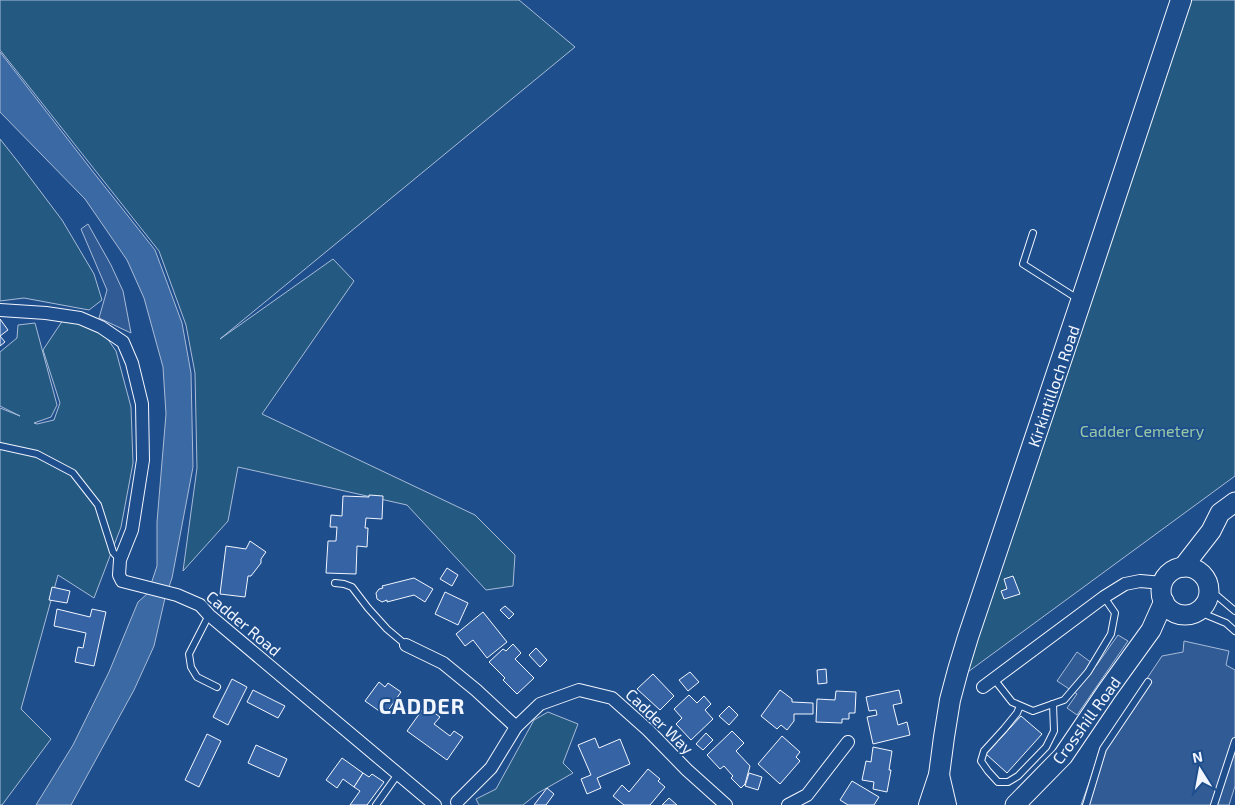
<svg xmlns="http://www.w3.org/2000/svg" width="1235" height="805" font-family="'Exo 2',sans-serif">
	<style>
		.green { fill: #245a82; stroke: #a8bbd7 }
		.parking { fill: #305b95; stroke: #a8bbd7 }
		.water { fill: #3b69a3; stroke: #a8bbd7 }
		.building { fill: #3563a3; stroke: #f2f6ff }
		.lines { fill: none; stroke-linecap: round; stroke-linejoin: round }
		.lane-casing { stroke: #f2f6ff; stroke-width: 8 }
		.street-casing { stroke: #f2f6ff; stroke-width: 14 }
		.secondary-casing { stroke: #f2f6ff; stroke-width: 21 }
		.primary-casing { stroke: #f2f6ff; stroke-width: 22 }
		.lane { stroke: #1f4e8c; stroke-width: 6 }
		.street { stroke: #1f4e8c; stroke-width: 12 }
		.secondary { stroke: #1f4e8c; stroke-width: 19 }
		.primary { stroke: #1f4e8c; stroke-width: 20 }
		.labels { text-anchor: middle; dominant-baseline: central; stroke-width: 4; stroke-linejoin: round; paint-order: stroke }
		.street-label { font-size: 16px; fill: #f2f6ff; stroke: #1f4e8c }
		.park-label { font-size: 16px; fill: #97c8a6; stroke: #1f4e8c }
		.district-label { font-size: 21px; font-weight: bold; letter-spacing: 1px; fill: #f2f6ff; stroke: #1f4e8c }
	</style>
	<rect width="100%" height="100%" fill="#1f4e8c"/>
	<g class="green">
		<path d="M 0,0 L 519,0 L 575,47 L 220,339 L 333,259 L 354,281 L 262,414 L 475,515 L 515,555 L 513,586 L 486,590 L 407,505 L 238,467 L 228,521 L 183,571 L 197,468 L 195,373 L 186,325 L 159,251 L 0,50 Z"/>
		<path d="M 1186,0 L 1235,0 L 1235,476 L 961,677 Z"/>
		<path d="M 0,139 L 19,163 L 62,220 L 94,274 L 102,300 L 89,310 L 24,298 L 0,301 Z"/>
		<path d="M 63,320 L 100,328 L 116,351 L 131,407 L 133,463 L 121,527 L 94,598 L 58,575 L 21,709 L 51,739 L 2,805 L 0,805 L 0,408 L 20,416 L 0,406 L 0,352 L 17,338 L 18,325 L 35,323 L 57,405 L 51,417 L 34,423 L 37,424 L 54,420 L 60,403 L 43,350 Z"/>
		<path d="M 548,712 L 578,724 L 563,763 L 573,773 L 538,793 L 523,805 L 479,805 L 476,799 L 496,789 L 534,720 Z"/>
	</g>
	<g class="parking">
		<path d="M 88,224 L 111,265 L 123,291 L 131,333 L 99,318 L 107,290 L 81,229 Z"/>
		<path d="M 1118,635 L 1128,641 L 1077,715 L 1067,708 L 1077,694 L 1057,681 L 1077,652 L 1096,666 Z"/>
		<path d="M 1184,641 L 1229,651 L 1226,665 L 1235,670 L 1235,786 L 1229,805 L 1081,805 L 1103,744 L 1162,656 L 1183,652 Z"/>
	</g>
	<path class="water" d="M 0,52 L 94,173 L 155,250 L 182,323 L 191,373 L 193,467 L 172,578 L 165,598 L 154,646 L 134,690 L 71,805 L 36,805 L 73,745 L 109,672 L 138,602 L 148,593 L 157,566 L 157,522 L 166,414 L 163,367 L 144,298 L 127,260 L 85,199 L 0,112 Z"/>
	<g class="building">
		<path d="M 0,319 L 8,330 L 0,336 Z"/>
		<path d="M 0,336 L 5,342 L 0,346 Z"/>
		<path d="M 369,495 L 383,496 L 382,519 L 366,518 L 365,528 L 368,528 L 367,547 L 357,546 L 356,574 L 326,573 L 328,541 L 336,541 L 337,527 L 330,527 L 331,515 L 342,516 L 343,496 L 369,497 Z"/>
		<path d="M 250,541 L 266,552 L 261,559 L 261,563 L 251,576 L 248,576 L 245,597 L 220,594 L 226,546 L 246,549 Z"/>
		<path d="M 447,568 L 458,575 L 452,586 L 440,579 Z"/>
		<path d="M 1013,576 L 1020,594 L 1004,599 L 1001,591 L 1007,589 L 1004,579 Z"/>
		<path d="M 414,578 L 433,589 L 425,602 L 414,595 L 387,602 L 387,600 L 382,602 L 377,599 L 376,593 L 379,589 L 383,588 L 382,586 Z"/>
		<path d="M 52,587 L 70,591 L 67,603 L 49,600 Z"/>
		<path d="M 445,592 L 468,603 L 458,625 L 435,614 Z"/>
		<path d="M 505,606 L 514,614 L 509,619 L 500,610 Z"/>
		<path d="M 57,609 L 90,617 L 92,609 L 106,612 L 94,666 L 75,662 L 78,647 L 83,648 L 86,633 L 54,626 Z"/>
		<path d="M 483,612 L 507,642 L 487,658 L 473,640 L 465,646 L 456,634 Z"/>
		<path d="M 513,644 L 521,653 L 515,659 L 534,678 L 517,694 L 503,680 L 505,678 L 489,662 L 503,649 L 506,651 Z"/>
		<path d="M 536,648 L 547,660 L 540,667 L 529,655 Z"/>
		<path d="M 826,669 L 827,683 L 818,684 L 817,670 Z"/>
		<path d="M 690,672 L 699,682 L 688,691 L 679,680 Z"/>
		<path d="M 653,674 L 674,696 L 660,710 L 637,689 Z"/>
		<path d="M 232,679 L 247,687 L 228,725 L 213,717 Z"/>
		<path d="M 379,682 L 385,687 L 388,683 L 401,692 L 385,715 L 365,701 Z"/>
		<path d="M 253,690 L 285,706 L 278,718 L 247,702 Z"/>
		<path d="M 780,690 L 792,699 L 792,702 L 813,703 L 813,714 L 794,714 L 794,721 L 787,730 L 781,725 L 777,729 L 761,716 Z"/>
		<path d="M 899,690 L 902,703 L 893,705 L 898,725 L 907,722 L 910,735 L 873,744 L 867,717 L 877,715 L 876,710 L 869,711 L 866,697 Z"/>
		<path d="M 836,691 L 856,692 L 855,713 L 849,713 L 849,719 L 842,719 L 842,723 L 816,722 L 817,699 L 835,700 Z"/>
		<path d="M 689,695 L 697,703 L 704,696 L 711,704 L 705,710 L 713,719 L 691,740 L 676,724 L 682,718 L 674,709 Z"/>
		<path d="M 425,706 L 440,717 L 434,724 L 450,736 L 454,731 L 463,737 L 447,760 L 407,731 Z"/>
		<path d="M 729,706 L 738,715 L 729,725 L 719,716 Z"/>
		<path d="M 1021,716 L 1042,734 L 1007,773 L 986,754 Z"/>
		<path d="M 732,731 L 744,743 L 736,751 L 750,766 L 745,784 L 741,788 L 731,778 L 733,776 L 724,766 L 720,769 L 707,755 Z"/>
		<path d="M 706,733 L 713,740 L 703,750 L 696,744 Z"/>
		<path d="M 207,734 L 221,741 L 199,787 L 185,780 Z"/>
		<path d="M 782,736 L 800,752 L 796,757 L 800,761 L 780,784 L 758,764 Z"/>
		<path d="M 595,738 L 599,748 L 620,739 L 630,764 L 597,778 L 601,788 L 587,794 L 581,779 L 591,775 L 578,745 Z"/>
		<path d="M 256,745 L 287,759 L 279,777 L 248,763 Z"/>
		<path d="M 873,747 L 892,751 L 889,770 L 891,770 L 887,792 L 873,789 L 874,782 L 862,780 L 866,761 L 871,762 Z"/>
		<path d="M 342,758 L 363,773 L 354,787 L 343,779 L 337,788 L 326,780 Z"/>
		<path d="M 648,769 L 660,779 L 658,781 L 665,787 L 650,805 L 624,805 L 613,796 L 622,785 L 629,792 Z"/>
		<path d="M 363,773 L 369,777 L 372,774 L 384,782 L 367,805 L 350,805 L 360,791 L 354,787 Z"/>
		<path d="M 749,773 L 762,777 L 758,790 L 745,786 Z"/>
		<path d="M 852,781 L 879,797 L 874,805 L 848,805 L 840,800 Z"/>
		<path d="M 547,788 L 554,794 L 546,805 L 534,805 Z"/>
		<path d="M 669,798 L 677,805 L 662,805 Z"/>
	</g>
	<g class="lines">
		<g class="lane-casing">
			<g id="lane">
				<path d="M 1033,233 L 1023,264 L 1078,299"/>
				<path d="M 0,446 L 37,454 L 73,473 L 98,505 L 113,552 L 120,560"/>
				<path d="M 335,583 L 344,584 L 352,587 L 368,608 L 387,629 L 406,645"/>
				<path d="M 1209,589 L 1235,611"/>
				<path d="M 1197,611 L 1226,623 L 1235,631"/>
				<path d="M 209,615 L 189,654 L 191,667 L 197,677 L 217,687"/>
				<path d="M 994,679 L 1012,702 L 1033,711 L 1064,700 L 1088,672 L 1111,634 L 1115,613 L 1104,597"/>
				<path d="M 1020,706 L 1017,713 L 1004,729 L 984,751 L 981,761 L 988,771 L 998,782 L 1008,782 L 1018,776 L 1046,747 L 1054,731 L 1053,704"/>
				<path d="M 376,805 L 398,774"/>
				<path d="M 1086,805 L 1103,749 L 1148,682"/>
				<path d="M 1214,805 L 1235,741"/>
			</g>
		</g>
		<g class="street-casing">
			<g id="street">
				<path d="M 0,310 L 46,313 L 80,318 L 101,327 L 123,342 L 132,363 L 142,404 L 143,460 L 132,530 L 120,560 L 119,575 L 122,581 L 177,595 L 200,605 L 209,615 L 435,805"/>
				<path d="M 406,645 L 443,663 L 476,690 L 516,727"/>
				<path d="M 983,687 L 1104,597 L 1125,584 L 1140,581 L 1163,583"/>
				<path d="M 457,802 L 491,768 L 516,727 L 540,704 L 579,690 L 612,698 L 648,730 L 687,770 L 726,805"/>
				<path d="M 788,805 L 807,795 L 848,742"/>
			</g>
		</g>
		<g class="secondary-casing">
			<g id="secondary">
				<path d="M 1183,567 L 1211,531 L 1220,513 L 1235,502"/>
				<circle cx="1185" cy="591" r="24"/>
				<path d="M 1015,805 L 1063,756 L 1107,691 L 1151,630 L 1164,601"/>
			</g>
		</g>
		<g class="primary-casing">
			<g id="primary">
				<path d="M 939,775 L 946,805"/>
				<path d="M 929,805 L 939,775 L 944,737 L 950,700 L 958,670 L 968,637 L 1081,301 L 1181,0"/>
			</g>
		</g>
		<use href="#lane" class="lane"/>
		<use href="#street" class="street"/>
		<use href="#secondary" class="secondary"/>
		<use href="#primary" class="primary"/>
	</g>
	<g class="labels">
		<g class="street-label">
			<text transform="translate(1053 386) rotate(-71)">Kirkintilloch Road</text>
			<text transform="translate(244 623) rotate(40)">Cadder Road</text>
			<text transform="translate(1086 720) rotate(-54)">Crosshill Road</text>
			<text transform="translate(660 721) rotate(44)">Cadder Way</text>
		</g>
		<g class="park-label">
			<text x="1142" y="430">Cadder Cemetery</text>
		</g>
		<g class="district-label">
			<text x="422" y="705">CADDER</text>
		</g>
	</g>
	<g transform="translate(1200 770) rotate(349)" stroke="#1f4e8c" stroke-width="4" paint-order="stroke">
	<path d="M0-4L9 19L0 12L-9 19Z" fill="#f2f6ff"/>
	<text y="-8" font-size="14" font-weight="bold" text-anchor="middle" fill="#f2f6ff">N</text>
	</g>
</svg>
